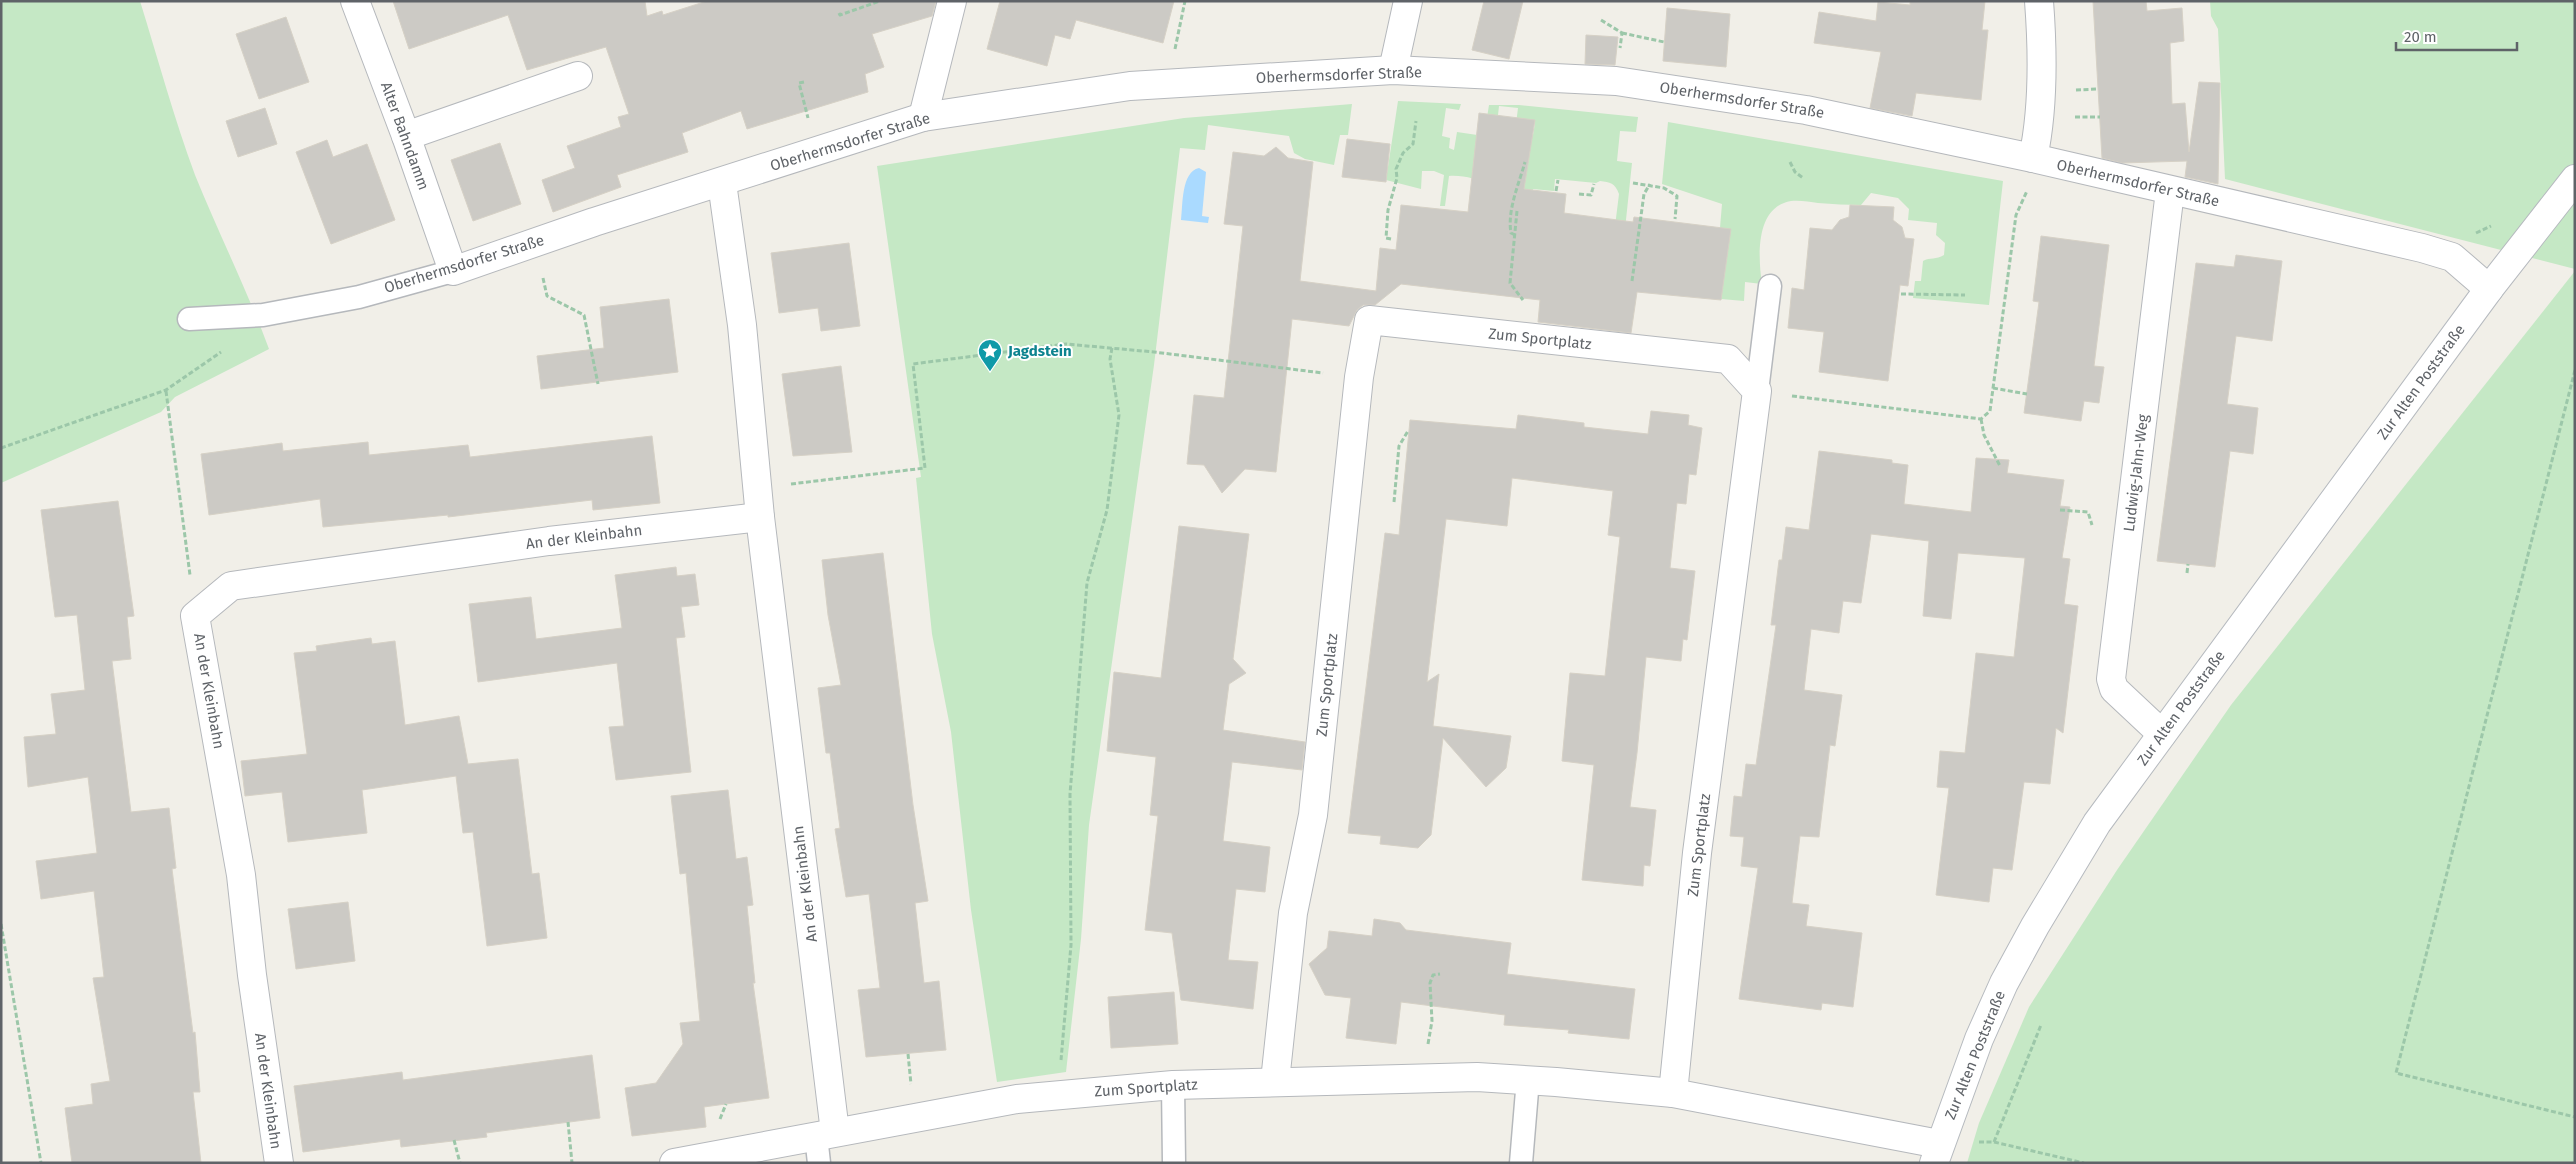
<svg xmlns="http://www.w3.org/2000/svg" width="2576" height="1164" font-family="'Fira Sans',sans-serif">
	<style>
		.green { fill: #c5e8c5; fill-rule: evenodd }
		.water { fill: #aadaff }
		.building { fill: #cccac5; stroke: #d6d1c6 }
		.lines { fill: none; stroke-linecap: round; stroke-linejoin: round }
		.lane-casing { stroke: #b5b8bc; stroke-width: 25 }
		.street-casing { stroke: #b5b8bc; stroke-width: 30 }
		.secondary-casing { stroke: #b6babf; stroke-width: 30 }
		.path { stroke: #9cc7a9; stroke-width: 3; stroke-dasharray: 5 2.5; stroke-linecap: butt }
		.lane { stroke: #fff; stroke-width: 22 }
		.street { stroke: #fff; stroke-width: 28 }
		.secondary { stroke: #fff; stroke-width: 28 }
		.labels { text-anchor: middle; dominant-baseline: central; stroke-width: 4; stroke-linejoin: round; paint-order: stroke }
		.street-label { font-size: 15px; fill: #5f6368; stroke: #fff }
		.culture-label { font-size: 15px; font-weight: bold; fill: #0d838f; stroke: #fff; text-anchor: start }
	</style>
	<rect width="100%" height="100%" fill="#f1efe8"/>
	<g class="green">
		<path d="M 1,1 L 140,1 C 158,59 174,118 195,175 C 219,234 247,290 269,349 L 175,397 L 161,412 L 1,483 Z"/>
		<path d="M 2210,1 L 2575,1 L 2575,269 L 2225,179 L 2218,29 L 2211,16 Z"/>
		<path d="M 1398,101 L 1461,104 L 1459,110 L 1446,108 L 1442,136 L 1450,138 L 1449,148 L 1454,150 L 1457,132 L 1484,136 L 1489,105 L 1519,105 L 1638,117 L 1636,132 L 1620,131 L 1617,161 L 1632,163 L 1619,286 L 1606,299 L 1619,194 C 1615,183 1610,182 1600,181 L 1596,183 L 1555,179 L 1554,191 L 1533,189 L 1531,209 C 1504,194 1480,174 1449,176 L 1445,206 L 1440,206 L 1444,175 L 1434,171 L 1422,171 L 1421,189 L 1386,180 ZM 1499,106 L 1518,108 L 1515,132 L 1518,121 L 1535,123 L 1533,135 L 1495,142 Z"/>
		<path d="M 1352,104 L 1348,135 L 1340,135 L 1334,165 L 1305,159 L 1294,153 L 1289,136 L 1208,125 L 1205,150 L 1180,148 L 1154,365 L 1089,825 L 1081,939 L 1066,1072 L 997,1082 L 971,910 L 951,732 L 932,634 L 916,478 L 921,477 L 877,166 L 1184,118 Z"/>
		<path d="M 1668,122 L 2003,181 L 1989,305 L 1913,298 L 1915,281 L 1921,281 L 1923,261 C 1930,257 1936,260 1944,255 L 1945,243 L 1936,235 L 1937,223 L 1908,220 L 1909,209 L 1898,198 L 1871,193 L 1861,205 C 1847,205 1833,204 1818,203 C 1810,202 1800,200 1791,201 C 1755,207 1758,257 1762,284 L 1745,282 L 1744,301 L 1721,299 L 1720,228 L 1722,204 L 1662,184 Z"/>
		<path d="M 2575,271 L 2575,1163 L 1967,1163 L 1979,1123 L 2029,1007 L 2117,870 L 2231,705 Z"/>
	</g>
	<path class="water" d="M 1199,168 L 1206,172 L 1202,216 L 1209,217 L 1208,223 L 1181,220 C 1183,205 1181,172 1199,168 Z"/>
	<g class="building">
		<path d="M 393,1 L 645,1 L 647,16 L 662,11 L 663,15 L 707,1 L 936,1 L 932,16 L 872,34 L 884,67 L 865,74 L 868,92 L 747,129 L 741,111 L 682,133 L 688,152 L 617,175 L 621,187 L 553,212 L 542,180 L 575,168 L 567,146 L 621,127 L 618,117 L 629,114 L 606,47 L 527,70 L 508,15 L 409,49 Z"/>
		<path d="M 1000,1 L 1174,1 L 1163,43 L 1076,20 L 1070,39 L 1055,35 L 1047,66 L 987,49 Z"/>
		<path d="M 1484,1 L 1523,1 L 1509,59 L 1472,50 Z"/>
		<path d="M 1910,1 L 1985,1 L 1982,30 L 1988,30 L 1981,100 L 1916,93 L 1912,116 L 1870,108 L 1881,52 L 1814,43 L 1819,12 L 1876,21 L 1878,2 L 1910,5 Z"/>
		<path d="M 2093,1 L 2146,1 L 2147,11 L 2182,8 L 2184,41 L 2170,43 L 2172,104 L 2185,103 L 2189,152 L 2199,82 L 2220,83 L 2218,184 L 2185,177 L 2187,161 L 2122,163 L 2102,158 Z"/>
		<path d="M 1667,8 L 1730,14 L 1726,67 L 1663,61 Z"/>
		<path d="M 286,17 L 309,82 L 259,99 L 236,34 Z"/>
		<path d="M 1586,35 L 1618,37 L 1615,65 L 1585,64 Z"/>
		<path d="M 265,108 L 277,144 L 238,157 L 226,121 Z"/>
		<path d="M 1479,113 L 1535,120 L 1524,189 L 1566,194 L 1564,213 L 1633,222 L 1634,217 L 1731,229 L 1721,300 L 1637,292 L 1631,333 L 1538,322 L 1540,300 L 1401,284 L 1375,305 L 1363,305 L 1357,310 L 1349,326 L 1292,319 L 1276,472 L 1245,469 L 1222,493 L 1204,465 L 1187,464 L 1194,395 L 1224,398 L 1243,226 L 1224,224 L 1233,152 L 1264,156 L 1276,147 L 1288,158 L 1313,162 L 1300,281 L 1376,291 L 1380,248 L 1396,250 L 1401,205 L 1468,212 Z"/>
		<path d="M 1347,139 L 1390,144 L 1386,182 L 1342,177 Z"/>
		<path d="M 327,140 L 333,157 L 367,144 L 395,220 L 331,244 L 296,152 Z"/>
		<path d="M 500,143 L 521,204 L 473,221 L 451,160 Z"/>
		<path d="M 1850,205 L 1894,207 L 1893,220 L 1902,227 L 1905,238 L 1914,239 L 1908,286 L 1900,285 L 1888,381 L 1819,372 L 1824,332 L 1788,328 L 1792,288 L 1804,290 L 1810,228 L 1832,230 L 1840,220 L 1849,217 Z"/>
		<path d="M 2041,236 L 2109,245 L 2094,366 L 2104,367 L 2099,403 L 2084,401 L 2081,421 L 2024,413 L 2039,302 L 2033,301 Z"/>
		<path d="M 849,243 L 860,326 L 821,331 L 818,308 L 779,313 L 771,253 Z"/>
		<path d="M 2236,255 L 2282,261 L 2272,341 L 2236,336 L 2227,404 L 2258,408 L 2253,454 L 2230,451 L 2215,567 L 2157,561 L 2196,263 L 2234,267 Z"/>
		<path d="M 669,299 L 678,372 L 541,389 L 537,356 L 604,348 L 600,307 Z"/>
		<path d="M 841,366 L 852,452 L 793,456 L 782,374 Z"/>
		<path d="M 1651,411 L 1689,415 L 1688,425 L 1702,428 L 1696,475 L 1689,474 L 1686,504 L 1677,503 L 1670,568 L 1695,571 L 1687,640 L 1683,639 L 1681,661 L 1646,657 L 1637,753 L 1630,807 L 1656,810 L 1650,866 L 1644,865 L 1643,886 L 1582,880 L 1594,765 L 1562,761 L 1570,673 L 1605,676 L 1620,537 L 1608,535 L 1613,491 L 1512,478 L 1507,526 L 1446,519 L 1427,682 L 1439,674 L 1433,726 L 1511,736 L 1506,768 L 1486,787 L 1443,738 L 1431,835 L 1418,848 L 1380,844 L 1381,836 L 1348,833 L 1385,533 L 1399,535 L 1410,420 L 1516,429 L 1518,415 L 1584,423 L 1584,427 L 1648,434 Z"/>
		<path d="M 652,436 L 660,503 L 593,510 L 592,500 L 448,517 L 448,515 L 323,527 L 320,499 L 209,515 L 201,454 L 282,443 L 283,451 L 368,442 L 369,455 L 468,445 L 470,457 Z"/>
		<path d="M 1819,451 L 1892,460 L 1892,463 L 1908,465 L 1904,504 L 1971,512 L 1976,458 L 2009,460 L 2007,473 L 2064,480 L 2060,506 L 2070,507 L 2062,558 L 2070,559 L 2064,604 L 2078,606 L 2063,733 L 2056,728 L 2050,784 L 2024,782 L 2012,870 L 1993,868 L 1989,902 L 1936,895 L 1949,788 L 1937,787 L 1940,751 L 1965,753 L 1976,653 L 2014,657 L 2025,558 L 1958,553 L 1951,619 L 1923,616 L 1929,541 L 1871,534 L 1861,603 L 1843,601 L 1839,633 L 1811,629 L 1804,690 L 1842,695 L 1835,746 L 1830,745 L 1819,837 L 1800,836 L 1792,903 L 1809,905 L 1806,926 L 1862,933 L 1853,1007 L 1822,1003 L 1821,1010 L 1739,999 L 1758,868 L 1741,866 L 1744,837 L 1730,836 L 1734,796 L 1742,797 L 1746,764 L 1756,765 L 1776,625 L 1771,625 L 1779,560 L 1782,560 L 1786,527 L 1809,530 Z"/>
		<path d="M 118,501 L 134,616 L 127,617 L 131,659 L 112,661 L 131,812 L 169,808 L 176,868 L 172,869 L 193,1033 L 195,1032 L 200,1092 L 193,1092 L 201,1163 L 72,1163 L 65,1108 L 93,1104 L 91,1084 L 110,1081 L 93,978 L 104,977 L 94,891 L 41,899 L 36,861 L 97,853 L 88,777 L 28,787 L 24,737 L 56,734 L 51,694 L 85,690 L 77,615 L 55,617 L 41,510 Z"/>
		<path d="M 1179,526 L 1249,534 L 1233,659 L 1246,673 L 1229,684 L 1223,730 L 1305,742 L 1302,770 L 1232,762 L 1223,841 L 1270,847 L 1265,892 L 1236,889 L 1228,960 L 1258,962 L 1253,1009 L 1181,1000 L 1172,933 L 1145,930 L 1158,816 L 1150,815 L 1156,757 L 1107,751 L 1114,672 L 1161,678 Z"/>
		<path d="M 883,553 L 913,805 L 928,901 L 915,903 L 924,983 L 939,981 L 946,1050 L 866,1057 L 858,990 L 880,988 L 869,894 L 846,897 L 835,829 L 840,828 L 830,753 L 826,753 L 818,688 L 841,685 L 828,615 L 822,560 Z"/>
		<path d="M 676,567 L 677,576 L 695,574 L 699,605 L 681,607 L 685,637 L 676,638 L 691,772 L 616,780 L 609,727 L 624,726 L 617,663 L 478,682 L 469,604 L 531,597 L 536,639 L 622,628 L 615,575 Z"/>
		<path d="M 371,638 L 372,644 L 395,641 L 405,725 L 459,716 L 468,764 L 518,759 L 532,874 L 539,873 L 547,938 L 487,946 L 473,832 L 463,833 L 456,776 L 362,790 L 367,833 L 288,842 L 282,792 L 245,796 L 241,761 L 307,754 L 294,653 L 317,651 L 316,646 Z"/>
		<path d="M 728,790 L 736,859 L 747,857 L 753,905 L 747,906 L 755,983 L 753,983 L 769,1098 L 704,1107 L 706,1127 L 632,1136 L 625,1088 L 656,1083 L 683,1044 L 680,1023 L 700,1021 L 686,873 L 680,874 L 671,796 Z"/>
		<path d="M 348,902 L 355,961 L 296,969 L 288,909 Z"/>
		<path d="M 1374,919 L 1400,923 L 1406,930 L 1511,943 L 1507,974 L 1635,989 L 1629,1039 L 1568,1033 L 1569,1030 L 1504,1025 L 1505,1015 L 1401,1002 L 1396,1044 L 1346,1038 L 1351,998 L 1325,995 L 1309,964 L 1327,948 L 1329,931 L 1372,936 Z"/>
		<path d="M 1174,992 L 1178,1044 L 1111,1048 L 1108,997 Z"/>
		<path d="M 592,1055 L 600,1118 L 486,1133 L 487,1137 L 401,1147 L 400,1139 L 303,1152 L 294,1086 L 402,1072 L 403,1080 Z"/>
	</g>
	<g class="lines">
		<g class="lane-casing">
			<g id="lane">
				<path d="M 189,319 L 263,315 L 359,297 L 453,271"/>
				<path d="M 1757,391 L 1770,286"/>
				<path d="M 1173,1085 L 1174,1163"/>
				<path d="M 816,1136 L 819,1163"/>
				<path d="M 1521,1163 L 1528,1079"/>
			</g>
		</g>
		<g class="street-casing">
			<g id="street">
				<path d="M 355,1 L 406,136 L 453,271 L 594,222 L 923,117 L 1130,86 L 1393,70 L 1616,81 L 1806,110 L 2033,158 L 2422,248 L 2452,257 L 2489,289"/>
				<path d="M 1393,70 L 1408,1"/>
				<path d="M 923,117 L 952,1"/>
				<path d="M 406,136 L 578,76"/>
				<path d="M 2033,158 C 2044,107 2043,53 2039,1"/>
				<path d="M 722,183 L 742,325 L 760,517 L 835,1132"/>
				<path d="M 2162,734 L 2114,689 L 2111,679 L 2170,191"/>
				<path d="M 1275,1081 L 1293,913 L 1313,815 L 1359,377 L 1369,320 L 1728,359 L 1757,391 L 1697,853 L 1673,1093"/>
				<path d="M 279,1163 L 252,975 L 241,875 L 195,616 L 231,586 L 549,541 L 760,517"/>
				<path d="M 674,1163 L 1017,1099 L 1173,1085 L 1477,1077 L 1556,1082 L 1673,1093 L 1939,1144"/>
			</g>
		</g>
		<g class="secondary-casing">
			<path id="secondary" d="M 1934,1163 L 1979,1039 L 2004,983 L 2035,926 L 2097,823 L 2489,289 L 2575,179"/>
		</g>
		<g class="path">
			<path d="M 839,13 L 840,15 L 880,1"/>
			<path d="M 1601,20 L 1622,33 L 1620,48"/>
			<path d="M 1622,33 L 1664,42"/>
			<path d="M 1175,49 L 1185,1"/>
			<path d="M 804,82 L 799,83 L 808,118"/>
			<path d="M 2076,90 L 2098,89"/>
			<path d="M 2075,117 L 2100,117"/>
			<path d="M 1790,162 L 1795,172 L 1803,178"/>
			<path d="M 1633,183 L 1664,188 L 1677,196 L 1675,219"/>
			<path d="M 1556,191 L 1558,180"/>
			<path d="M 1579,194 L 1591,195 L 1594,184"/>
			<path d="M 1517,211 L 1510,283 L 1523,300"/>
			<path d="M 2476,233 L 2491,226"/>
			<path d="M 1515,235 L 1511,233 C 1507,210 1519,184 1525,162"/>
			<path d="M 1391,239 L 1386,238 L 1388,210 L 1397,178 L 1396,169 L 1403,153 L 1413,144 L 1416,121"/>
			<path d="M 543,278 L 547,296 L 584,315 L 598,384"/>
			<path d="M 1632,281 L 1644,194 L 1650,184"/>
			<path d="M 1901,294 L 1965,295"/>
			<path d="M 2575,370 L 2396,1073 L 2575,1117"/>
			<path d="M 1993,388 L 2027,394"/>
			<path d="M 166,391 L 190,575"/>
			<path d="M 1792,396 L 1981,419 L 1990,411 L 2016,215 L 2027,191"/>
			<path d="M 1981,419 L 1984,435 L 2000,466"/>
			<path d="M 1,448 L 166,390 L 221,352"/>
			<path d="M 791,484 L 925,468 L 913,364 L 1066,344 L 1154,352 L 1323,373"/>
			<path d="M 1394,502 L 1399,446 L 1408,431"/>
			<path d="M 2060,510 L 2088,512 L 2092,525"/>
			<path d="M 2187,573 L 2188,564"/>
			<path d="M 1,924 L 41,1163"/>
			<path d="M 1428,1044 L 1432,1021 L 1430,983 L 1433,975 L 1440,974"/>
			<path d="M 908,1054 L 911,1084"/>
			<path d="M 1061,1060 L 1071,945 L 1070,794 L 1087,583 L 1107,510 L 1119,415 L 1110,359 L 1112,348"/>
			<path d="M 720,1119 L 726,1104"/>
			<path d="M 568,1122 L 572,1163"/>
			<path d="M 454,1140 L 460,1163"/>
			<path d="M 1979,1142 L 1994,1142 L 2084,1163"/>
			<path d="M 1994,1142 L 2041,1025"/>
		</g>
		<use href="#lane" class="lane"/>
		<use href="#street" class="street"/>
		<use href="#secondary" class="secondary"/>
	</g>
	<defs>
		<g id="sight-pin" transform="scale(1.25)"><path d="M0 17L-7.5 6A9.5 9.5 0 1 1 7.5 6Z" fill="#0f9aa8" stroke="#fff"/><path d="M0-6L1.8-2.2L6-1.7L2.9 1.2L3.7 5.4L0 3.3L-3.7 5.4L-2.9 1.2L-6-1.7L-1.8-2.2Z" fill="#fff"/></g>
	</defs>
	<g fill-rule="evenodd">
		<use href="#sight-pin" x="990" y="351"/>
	</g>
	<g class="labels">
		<g class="street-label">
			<text transform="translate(1339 75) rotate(-2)">Oberhermsdorfer Straße</text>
			<text transform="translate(1742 100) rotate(9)">Oberhermsdorfer Straße</text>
			<text transform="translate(405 136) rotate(70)">Alter Bahndamm</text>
			<text transform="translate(850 142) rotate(-17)">Oberhermsdorfer Straße</text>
			<text transform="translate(2138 183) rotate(13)">Oberhermsdorfer Straße</text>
			<text transform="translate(464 264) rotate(-17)">Oberhermsdorfer Straße</text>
			<text transform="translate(1540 339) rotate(6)">Zum Sportplatz</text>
			<text transform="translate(2421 382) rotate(-54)">Zur Alten Poststraße</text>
			<text transform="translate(2136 473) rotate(-83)">Ludwig-Jahn-Weg</text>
			<text transform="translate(584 537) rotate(-7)">An der Kleinbahn</text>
			<text transform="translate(1327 685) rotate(-84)">Zum Sportplatz</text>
			<text transform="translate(209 691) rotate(80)">An der Kleinbahn</text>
			<text transform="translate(2181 708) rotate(-54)">Zur Alten Poststraße</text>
			<text transform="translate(1699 845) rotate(-83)">Zum Sportplatz</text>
			<text transform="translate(805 884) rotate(-97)">An der Kleinbahn</text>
			<text transform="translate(1975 1055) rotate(-68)">Zur Alten Poststraße</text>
			<text transform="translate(1146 1088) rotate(-4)">Zum Sportplatz</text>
			<text transform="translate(268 1091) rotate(82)">An der Kleinbahn</text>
		</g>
		<g class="culture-label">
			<text x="1008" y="351">Jagdstein</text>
		</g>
	</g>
	<rect width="2576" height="1164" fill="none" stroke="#5f6368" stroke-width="5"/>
	<path d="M2396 42v8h121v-8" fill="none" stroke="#5f6368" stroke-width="2.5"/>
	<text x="2404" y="42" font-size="15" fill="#5f6368" stroke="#ffffff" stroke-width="4" paint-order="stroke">20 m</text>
</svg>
